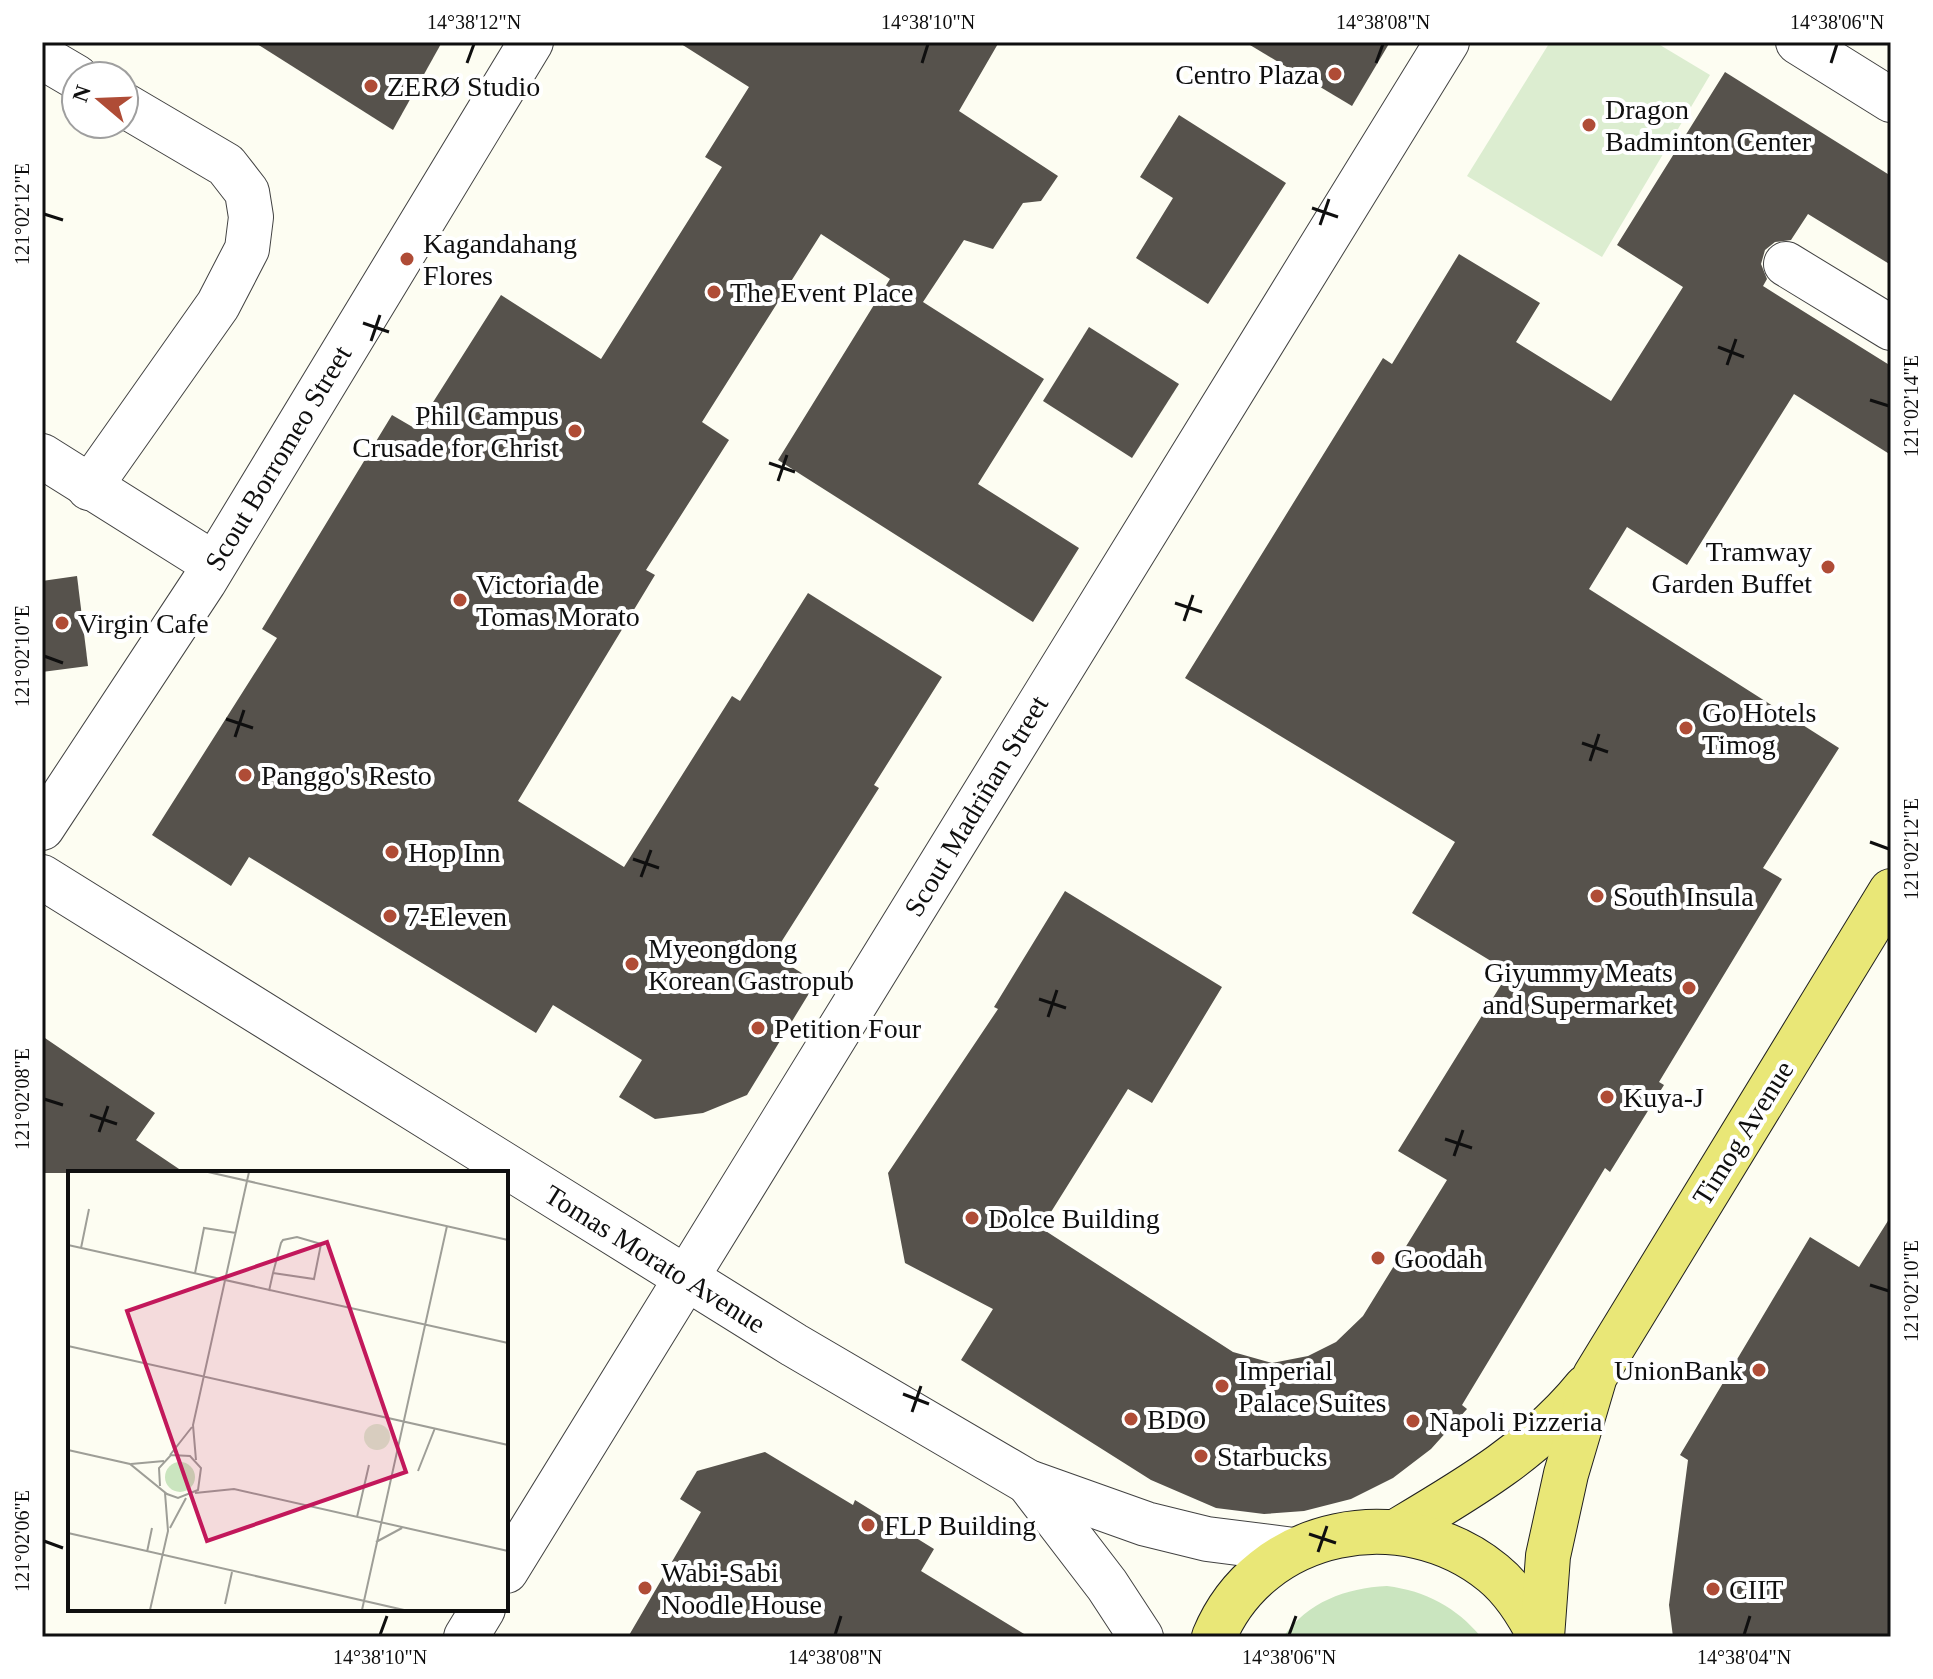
<svg xmlns="http://www.w3.org/2000/svg" width="1933" height="1679" font-family="'Times New Roman',serif">
	<style>
		.green { fill: #cae5bf }
		.pitch { fill: #dcedd0 }
		.building { fill: #56524c }
		.lines { fill: none; stroke-linecap: round; stroke-linejoin: round }
		.minor-casing { stroke: #424242; stroke-width: 46 }
		.major-casing { stroke: #202020; stroke-width: 46 }
		.minor { stroke: #fff; stroke-width: 44 }
		.major { stroke: #e9e777; stroke-width: 44 }
		.ticks { fill: none; stroke: #0f0f0f; stroke-width: 3 }
		.poi-dot { fill: #af4c36; stroke: #fff; stroke-width: 3 }
		.labels { text-anchor: middle; dominant-baseline: central; stroke-width: 8; stroke-linejoin: round; paint-order: stroke }
		.poi-label { font-size: 28px; fill: #0f0f0f; stroke: #fff; text-anchor: start }
		.street-label { font-size: 28px; fill: #0f0f0f; stroke: #fff }
		.inset-road { fill: none; stroke: #9e9e97; stroke-width: 2 }
		.view { fill: #c2185b; fill-opacity: 0.15; stroke: #c2185b; stroke-width: 4 }
		.inset-edge { fill: none; stroke: #0f0f0f; stroke-width: 4 }
		.neatline { fill: none; stroke: #0f0f0f; stroke-width: 3 }
		.ticks-label { font-size: 20px; text-anchor: middle; fill: #0f0f0f }
	</style>
	<rect width="100%" height="100%" fill="#fdfdf2"/>
	<path class="green" d="M 1387,1586 C 1426,1591 1456,1607 1481,1637 L 1283,1637 C 1308,1602 1345,1588 1387,1586 Z"/>
	<path class="pitch" d="M 1550,42 L 1655,42 L 1710,75 L 1602,257 L 1467,176 Z"/>
	<g class="building">
		<path d="M 254,42 L 442,42 L 393,130 Z"/>
		<path d="M 678,42 L 999,42 L 959,111 L 1058,176 L 1041,201 L 1023,203 L 993,249 L 964,240 L 923,302 L 1044,379 L 978,484 L 1079,548 L 1033,622 L 778,460 L 890,279 L 821,234 L 702,422 L 729,440 L 646,570 L 655,575 L 518,801 L 624,867 L 732,696 L 740,701 L 808,593 L 942,677 L 874,785 L 879,788 L 773,955 L 816,982 L 747,1095 L 703,1113 L 655,1119 L 619,1097 L 642,1060 L 553,1005 L 536,1033 L 249,857 L 231,886 L 152,835 L 277,638 L 262,629 L 392,415 L 416,429 L 501,295 L 601,359 L 722,167 L 705,157 L 749,87 Z"/>
		<path d="M 1245,42 L 1390,42 L 1352,106 Z"/>
		<path d="M 1725,72 L 1891,176 L 1891,265 L 1808,214 L 1791,240 L 1775,242 L 1765,250 L 1761,264 L 1767,279 L 1763,286 L 1891,366 L 1891,455 L 1794,394 L 1687,565 L 1627,527 L 1589,589 L 1839,748 L 1763,868 L 1782,879 L 1659,1082 L 1664,1085 L 1610,1172 L 1605,1168 L 1462,1405 L 1467,1409 L 1431,1449 L 1393,1478 L 1351,1499 L 1304,1511 L 1264,1514 L 1216,1508 L 1151,1480 L 961,1360 L 993,1309 L 905,1263 L 888,1173 L 998,1009 L 994,1007 L 1065,891 L 1222,987 L 1152,1103 L 1128,1089 L 1041,1228 L 1233,1352 L 1272,1363 L 1308,1356 L 1336,1342 L 1363,1316 L 1447,1180 L 1398,1151 L 1509,972 L 1412,913 L 1455,842 L 1185,678 L 1383,358 L 1392,364 L 1459,254 L 1540,303 L 1516,342 L 1611,401 L 1683,287 L 1617,245 Z"/>
		<path d="M 1179,115 L 1286,183 L 1208,304 L 1136,258 L 1173,198 L 1140,177 Z"/>
		<path d="M 1089,327 L 1179,384 L 1132,458 L 1043,401 Z"/>
		<path d="M 77,576 L 88,666 L 42,672 L 42,581 Z"/>
		<path d="M 42,1036 L 155,1113 L 136,1140 L 185,1173 L 42,1173 Z"/>
		<path d="M 1891,1216 L 1891,1637 L 1673,1637 L 1669,1605 L 1688,1460 L 1680,1455 L 1810,1237 L 1859,1267 Z"/>
		<path d="M 765,1452 L 853,1505 L 855,1500 L 934,1549 L 921,1571 L 1029,1637 L 628,1637 L 701,1512 L 680,1499 L 697,1471 Z"/>
	</g>
	<g class="lines">
		<g class="minor-casing">
			<g id="minor">
				<path d="M 1798,42 L 1891,100"/>
				<path d="M 42,57 L 76,77"/>
				<path d="M 1786,264 L 1891,328"/>
				<path d="M 42,456 L 214,564"/>
				<path d="M 89,488 L 218,305 L 247,249 L 251,217 L 247,192 L 226,165 L 124,105"/>
				<path d="M 42,828 L 204,582 L 531,42"/>
				<path d="M 42,877 L 794,1345 L 1028,1482 L 1146,1524 L 1207,1539 L 1294,1550"/>
				<path d="M 1028,1482 L 1107,1585 L 1141,1637"/>
				<path d="M 506,1571 L 1447,42"/>
				<path d="M 466,1637 L 483,1609"/>
			</g>
		</g>
		<g class="major-casing">
			<g id="major">
				<path d="M 1397,1531 C 1466,1490 1535,1450 1586,1387"/>
				<path d="M 1214,1637 C 1260,1526 1404,1500 1493,1573 C 1514,1590 1528,1613 1540,1637"/>
				<path d="M 1542,1637 L 1548,1556 L 1566,1474 L 1595,1376 L 1891,891"/>
			</g>
		</g>
		<use href="#minor" class="minor"/>
		<use href="#major" class="major"/>
	</g>
	<path class="ticks" d="M 467,63 L 474,44M 922,63 L 928,44M 1376,63 L 1383,44M 1831,63 L 1837,44M 1312,208 L 1338,217M 44,214 L 63,220M 1320,225 L 1329,199M 363,323 L 389,332M 371,341 L 380,315M 1718,347 L 1744,357M 1727,365 L 1736,339M 1870,400 L 1889,406M 769,463 L 795,472M 778,481 L 787,455M 1175,603 L 1202,612M 1184,621 L 1193,595M 44,656 L 63,663M 226,719 L 253,728M 235,737 L 244,710M 1582,743 L 1608,752M 1590,761 L 1599,734M 1870,842 L 1889,849M 633,859 L 659,868M 641,877 L 651,850M 1039,999 L 1066,1008M 1048,1017 L 1057,990M 44,1099 L 63,1105M 90,1115 L 117,1124M 99,1132 L 108,1106M 1445,1139 L 1472,1148M 1454,1156 L 1463,1130M 1870,1285 L 1889,1291M 903,1394 L 929,1404M 912,1412 L 921,1386M 1309,1534 L 1336,1543M 44,1541 L 63,1548M 1318,1552 L 1327,1526M 380,1635 L 387,1616M 835,1635 L 841,1616M 1289,1635 L 1296,1616M 1744,1635 L 1750,1616"/>
	<g class="poi-dot">
		<circle cx="1335" cy="74" r="8"/>
		<circle cx="371" cy="86" r="8"/>
		<circle cx="1589" cy="125" r="8"/>
		<circle cx="407" cy="259" r="8"/>
		<circle cx="714" cy="292" r="8"/>
		<circle cx="575" cy="431" r="8"/>
		<circle cx="1828" cy="567" r="8"/>
		<circle cx="460" cy="600" r="8"/>
		<circle cx="62" cy="623" r="8"/>
		<circle cx="1686" cy="728" r="8"/>
		<circle cx="245" cy="775" r="8"/>
		<circle cx="392" cy="852" r="8"/>
		<circle cx="1597" cy="896" r="8"/>
		<circle cx="390" cy="916" r="8"/>
		<circle cx="632" cy="964" r="8"/>
		<circle cx="1689" cy="988" r="8"/>
		<circle cx="758" cy="1028" r="8"/>
		<circle cx="1607" cy="1097" r="8"/>
		<circle cx="972" cy="1218" r="8"/>
		<circle cx="1378" cy="1258" r="8"/>
		<circle cx="1759" cy="1370" r="8"/>
		<circle cx="1222" cy="1386" r="8"/>
		<circle cx="1131" cy="1419" r="8"/>
		<circle cx="1413" cy="1421" r="8"/>
		<circle cx="1201" cy="1456" r="8"/>
		<circle cx="868" cy="1525" r="8"/>
		<circle cx="645" cy="1588" r="8"/>
		<circle cx="1713" cy="1589" r="8"/>
	</g>
	<g class="labels">
		<g class="poi-label">
			<text x="1319" y="74" text-anchor="end">Centro Plaza</text>
			<text x="387" y="86">ZERØ Studio</text>
			<text x="1605" y="109">Dragon<tspan x="1605" dy="32">Badminton Center</tspan></text>
			<text x="423" y="243">Kagandahang<tspan x="423" dy="32">Flores</tspan></text>
			<text x="730" y="292">The Event Place</text>
			<text x="559" y="415" text-anchor="end">Phil Campus<tspan x="559" dy="32">Crusade for Christ</tspan></text>
			<text x="1812" y="551" text-anchor="end">Tramway<tspan x="1812" dy="32">Garden Buffet</tspan></text>
			<text x="476" y="584">Victoria de<tspan x="476" dy="32">Tomas Morato</tspan></text>
			<text x="78" y="623">Virgin Cafe</text>
			<text x="1702" y="712">Go Hotels<tspan x="1702" dy="32">Timog</tspan></text>
			<text x="261" y="775">Panggo's Resto</text>
			<text x="408" y="852">Hop Inn</text>
			<text x="1613" y="896">South Insula</text>
			<text x="406" y="916">7-Eleven</text>
			<text x="648" y="948">Myeongdong<tspan x="648" dy="32">Korean Gastropub</tspan></text>
			<text x="1673" y="972" text-anchor="end">Giyummy Meats<tspan x="1673" dy="32">and Supermarket</tspan></text>
			<text x="774" y="1028">Petition Four</text>
			<text x="1623" y="1097">Kuya-J</text>
			<text x="988" y="1218">Dolce Building</text>
			<text x="1394" y="1258">Goodah</text>
			<text x="1238" y="1370">Imperial<tspan x="1238" dy="32">Palace Suites</tspan></text>
			<text x="1743" y="1370" text-anchor="end">UnionBank</text>
			<text x="1147" y="1419">BDO</text>
			<text x="1429" y="1421">Napoli Pizzeria</text>
			<text x="1217" y="1456">Starbucks</text>
			<text x="884" y="1525">FLP Building</text>
			<text x="661" y="1572">Wabi-Sabi<tspan x="661" dy="32">Noodle House</tspan></text>
			<text x="1729" y="1589">CIIT</text>
		</g>
		<g class="street-label">
			<text transform="translate(278 458) rotate(-59)">Scout Borromeo Street</text>
			<text transform="translate(976 806) rotate(-59)">Scout Madriñan Street</text>
			<text transform="translate(1743 1133) rotate(-58)">Timog Avenue</text>
			<text transform="translate(655 1259) rotate(32)">Tomas Morato Avenue</text>
		</g>
	</g>
	<g transform="translate(68 1171)">
		<rect width="440" height="440" fill="#fdfdf2"/>
		<path d="M97 306a15 15 0 1 1 30 0a15 15 0 1 1-30 0Z" fill="#cae5bf"/>
		<path d="M296 266a13 13 0 1 1 26 0a13 13 0 1 1-26 0Z" fill="#dcedd0"/>
		<path class="inset-road" d="M 140,1 L 440,69M 0,74 L 440,172M 13,77 L 21,38M 127,102 L 136,57 L 168,62M 201,120 L 205,102 L 213,72 L 215,69 L 229,66 L 253,73 L 246,108 L 205,102M 0,175 L 440,274M 0,279 L 62,293 L 99,323 L 110,327 L 130,319 L 133,297 L 122,285 L 103,284 L 91,297 L 92,315M 102,284 L 124,256M 128,289 L 125,254 L 181,1M 63,293 L 96,290M 350,300 L 367,257M 127,322 L 166,318 L 440,380M 289,346 L 301,294M 102,357 L 118,327M 0,362 L 336,439M 308,371 L 334,357M 79,381 L 84,357M 157,433 L 164,401M 82,439 L 100,360 L 97,322M 294,439 L 379,55"/>
		<path class="view" d="M 259,71 L 338,301 L 139,370 L 59,140 Z"/>
		<rect width="440" height="440" class="inset-edge"/>
	</g>
	<rect width="1933" height="1679" fill="none" stroke="#ffffff" stroke-width="88"/>
	<g transform="translate(100 100) rotate(289)"><circle r="38" fill="#ffffff" stroke="#9f9f9f" stroke-width="2"/>
	<path d="M0-6L14 30L0 20L-14 30Z" fill="#af4c36"/>
	<text y="-12" font-size="22" font-weight="bold" text-anchor="middle" fill="#0f0f0f">N</text>
	</g>
	<rect x="44" y="44" width="1845" height="1591" class="neatline"/>
	<g class="ticks-label">
		<text x="474" y="29">14°38'12"N</text>
		<text x="928" y="29">14°38'10"N</text>
		<text x="1383" y="29">14°38'08"N</text>
		<text x="1837" y="29">14°38'06"N</text>
		<text transform="translate(22 214) rotate(-90)" y="7">121°02'12"E</text>
		<text transform="translate(1911 406) rotate(-90)" y="7">121°02'14"E</text>
		<text transform="translate(22 656) rotate(-90)" y="7">121°02'10"E</text>
		<text transform="translate(1911 849) rotate(-90)" y="7">121°02'12"E</text>
		<text transform="translate(22 1099) rotate(-90)" y="7">121°02'08"E</text>
		<text transform="translate(1911 1291) rotate(-90)" y="7">121°02'10"E</text>
		<text transform="translate(22 1541) rotate(-90)" y="7">121°02'06"E</text>
		<text x="380" y="1664">14°38'10"N</text>
		<text x="835" y="1664">14°38'08"N</text>
		<text x="1289" y="1664">14°38'06"N</text>
		<text x="1744" y="1664">14°38'04"N</text>
	</g>
</svg>
